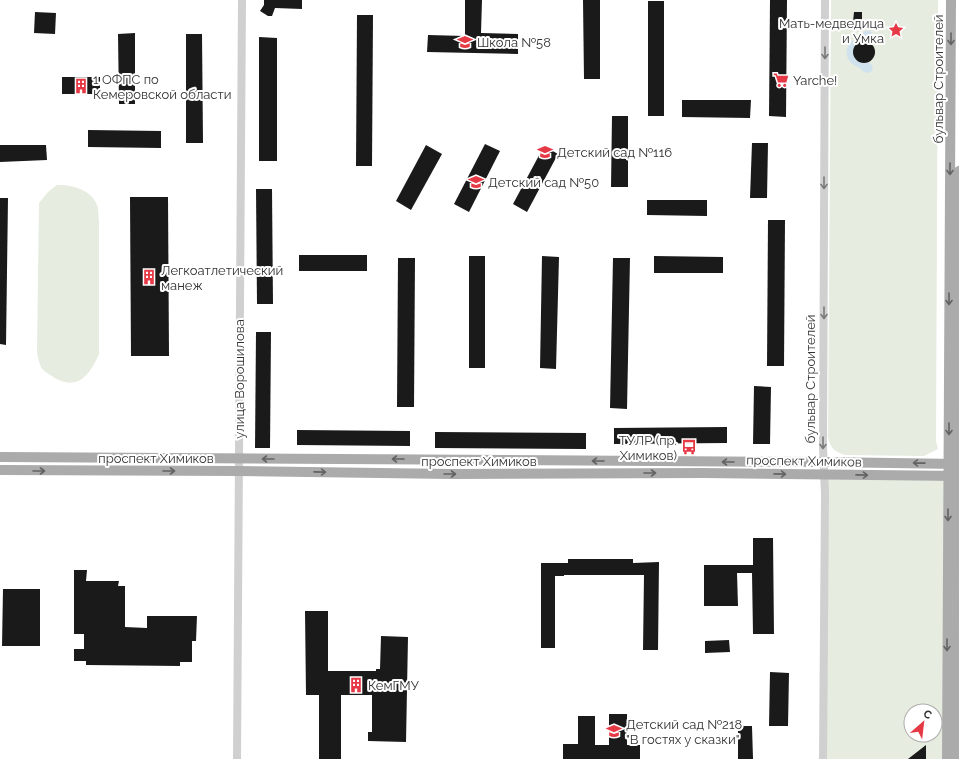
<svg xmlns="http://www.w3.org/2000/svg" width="959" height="759" font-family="Raleway,sans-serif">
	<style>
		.green { fill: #e6ecdf; fill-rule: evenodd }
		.water { fill: #cfe2ee }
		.building { fill: #1a1a1a }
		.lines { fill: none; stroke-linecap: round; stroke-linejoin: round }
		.minor { stroke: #d0d0d0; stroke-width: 8 }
		.major { stroke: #ababab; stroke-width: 10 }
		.oneway { stroke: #636363 }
		.oneway2 { stroke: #7a7a7a }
		.labels { text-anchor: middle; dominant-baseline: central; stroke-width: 4; stroke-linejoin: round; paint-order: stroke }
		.poi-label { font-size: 13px; fill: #333; stroke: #fff; text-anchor: start }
		.street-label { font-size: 13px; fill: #333; stroke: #fff }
	</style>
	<rect width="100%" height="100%" fill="#fff"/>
	<g class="green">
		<path d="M 831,0 L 938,0 L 936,441 L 938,449 L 924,456 L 845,455 C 834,452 830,447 828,437 Z"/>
		<path d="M 57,185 C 71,184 92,190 97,205 C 99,210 98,217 99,221 L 99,354 C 90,375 77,392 53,377 C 49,374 43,371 41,367 C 39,363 38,357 37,352 L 39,203 L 48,192 Z"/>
		<path d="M 823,474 L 948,476 L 947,759 L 823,759 ZM 911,711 L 935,711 L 935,735 L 911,735 Z"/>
	</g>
	<path class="water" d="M 865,31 L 870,31 L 872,33 L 873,38 L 869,42 C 861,40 851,46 854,56 C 858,67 876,57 872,71 L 867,73 C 863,72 862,70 860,68 C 858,67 855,66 854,65 C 846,60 844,50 850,43 C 853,39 857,39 861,36 C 862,35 863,33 865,31 Z"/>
	<g class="building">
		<path d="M 264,0 L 302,0 L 302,9 L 275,8 L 272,16 L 268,16 L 260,11 L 264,5 Z"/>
		<path d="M 465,0 L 482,0 L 481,33 L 518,34 L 518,54 L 427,52 L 428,35 L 465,36 Z"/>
		<path d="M 583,0 L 600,0 L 600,79 L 584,79 Z"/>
		<path d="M 770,0 L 787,0 L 786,117 L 769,116 Z"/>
		<rect x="648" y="1" width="16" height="115"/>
		<path d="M 35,12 L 56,13 L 55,34 L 34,33 Z"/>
		<path d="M 854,12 L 862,12 L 862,23 L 853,22 Z"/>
		<path d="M 357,15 L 373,15 L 372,166 L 356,166 Z"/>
		<path d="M 135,33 L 135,104 L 119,104 L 118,34 Z"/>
		<path d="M 186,34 L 202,34 L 203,143 L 186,143 Z"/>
		<path d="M 259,37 L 277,38 L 277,161 L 259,161 Z"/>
		<circle cx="864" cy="52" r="11"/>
		<rect x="62" y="77" width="38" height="17"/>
		<path d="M 682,100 L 751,100 L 750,118 L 682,117 Z"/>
		<path d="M 612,116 L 628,116 L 628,187 L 611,187 Z"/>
		<path d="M 88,130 L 161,131 L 161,148 L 88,147 Z"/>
		<path d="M 752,143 L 768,143 L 767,198 L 750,198 Z"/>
		<path d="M 485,144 L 500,151 L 469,212 L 454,204 Z"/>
		<path d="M 0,145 L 46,145 L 47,160 L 0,162 Z"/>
		<path d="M 426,145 L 442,154 L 411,210 L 396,201 Z"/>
		<path d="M 544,146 L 558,154 L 527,212 L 513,204 Z"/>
		<path d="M 256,189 L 272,189 L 273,304 L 257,304 Z"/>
		<path d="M 130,197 L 168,197 L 169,356 L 131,356 Z"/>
		<path d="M 0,198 L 8,198 L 6,345 L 0,344 Z"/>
		<path d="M 647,200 L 707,200 L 707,216 L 647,215 Z"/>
		<path d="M 768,220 L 785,220 L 784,366 L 767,366 Z"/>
		<rect x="299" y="255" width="68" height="16"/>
		<rect x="469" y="256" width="16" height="112"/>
		<path d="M 542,256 L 559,257 L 556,369 L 540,368 Z"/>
		<path d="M 654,256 L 723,257 L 723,273 L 654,273 Z"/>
		<path d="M 398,258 L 415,258 L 414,407 L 397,407 Z"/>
		<path d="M 613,258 L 630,258 L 627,409 L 610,408 Z"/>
		<path d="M 256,332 L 271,332 L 270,448 L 255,448 Z"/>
		<path d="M 754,386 L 771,387 L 770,444 L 753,444 Z"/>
		<path d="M 727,427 L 727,443 L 614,444 L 614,428 Z"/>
		<path d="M 297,430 L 410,431 L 410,446 L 297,445 Z"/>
		<path d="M 435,432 L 586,433 L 586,449 L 435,448 Z"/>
		<path d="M 753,538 L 773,538 L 774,634 L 753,634 L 752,573 L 737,573 L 738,606 L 704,606 L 704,565 L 753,565 Z"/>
		<path d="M 568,559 L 633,559 L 633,563 L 659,562 L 658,650 L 643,650 L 644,575 L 564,575 L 564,576 L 555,576 L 555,648 L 541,648 L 541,563 L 568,563 Z"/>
		<path d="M 74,570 L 87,570 L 86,581 L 119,581 L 118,586 L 125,586 L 125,627 L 147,628 L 147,616 L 197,616 L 196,641 L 192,641 L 192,662 L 180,662 L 180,666 L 86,665 L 86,661 L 74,661 L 74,649 L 84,649 L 84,634 L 74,634 Z"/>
		<path d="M 3,589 L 40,589 L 40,646 L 2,646 Z"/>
		<path d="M 305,611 L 328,611 L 328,671 L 376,671 L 376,669 L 380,669 L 381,636 L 408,637 L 406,742 L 368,741 L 368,732 L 372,732 L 372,695 L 341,695 L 341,759 L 319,759 L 319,695 L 306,695 Z"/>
		<path d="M 729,640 L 730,652 L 705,653 L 705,641 Z"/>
		<path d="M 770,672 L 789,673 L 788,726 L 769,726 Z"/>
		<path d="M 609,714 L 627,714 L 627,745 L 640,745 L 640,759 L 563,759 L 563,744 L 578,744 L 578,716 L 595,716 L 595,745 L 609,745 Z"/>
		<path d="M 738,726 L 752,726 L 753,759 L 738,759 Z"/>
		<path d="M 926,745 L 926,759 L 908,759 Z"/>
	</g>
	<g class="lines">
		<g class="minor">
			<path d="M 237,759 L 242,0"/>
			<path d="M 823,759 L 825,494 L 823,447 L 825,0"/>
		</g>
		<g class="major">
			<path d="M 0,457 L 823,462 L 959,464"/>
			<path d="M 0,470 L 239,471 L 451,474 L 704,473 L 959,476"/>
			<path d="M 947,759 L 951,0"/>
			<path d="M 954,759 L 957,644 L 959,171"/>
		</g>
	</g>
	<defs><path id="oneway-shaft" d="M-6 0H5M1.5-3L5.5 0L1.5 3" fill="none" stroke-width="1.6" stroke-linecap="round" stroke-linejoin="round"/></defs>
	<g class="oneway">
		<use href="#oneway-shaft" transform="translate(951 39) rotate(90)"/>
		<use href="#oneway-shaft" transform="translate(950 169) rotate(90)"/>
		<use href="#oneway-shaft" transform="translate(949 299) rotate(90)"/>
		<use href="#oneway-shaft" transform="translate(949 429) rotate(90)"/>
		<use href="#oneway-shaft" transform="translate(268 459) rotate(-180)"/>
		<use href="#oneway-shaft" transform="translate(398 459) rotate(-180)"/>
		<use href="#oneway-shaft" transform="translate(598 461) rotate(-180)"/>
		<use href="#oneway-shaft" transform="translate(728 462) rotate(-180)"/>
		<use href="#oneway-shaft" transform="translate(919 463) rotate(-179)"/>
		<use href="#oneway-shaft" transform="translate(39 471)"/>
		<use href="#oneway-shaft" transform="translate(169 471)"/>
		<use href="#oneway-shaft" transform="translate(320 472) rotate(1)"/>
		<use href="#oneway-shaft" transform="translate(650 473)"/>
		<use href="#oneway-shaft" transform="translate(450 474)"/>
		<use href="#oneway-shaft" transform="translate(780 474) rotate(1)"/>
		<use href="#oneway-shaft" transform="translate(862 475) rotate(1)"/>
		<use href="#oneway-shaft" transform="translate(948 515) rotate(90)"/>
		<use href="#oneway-shaft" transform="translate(947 645) rotate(90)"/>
	</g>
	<g class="oneway2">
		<use href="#oneway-shaft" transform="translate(825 53) rotate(90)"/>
		<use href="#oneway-shaft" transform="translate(824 183) rotate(90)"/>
		<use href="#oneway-shaft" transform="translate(824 313) rotate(90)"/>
		<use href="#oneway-shaft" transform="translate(823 443) rotate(90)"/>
	</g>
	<defs>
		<g id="sight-bare" transform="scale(1.2)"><path d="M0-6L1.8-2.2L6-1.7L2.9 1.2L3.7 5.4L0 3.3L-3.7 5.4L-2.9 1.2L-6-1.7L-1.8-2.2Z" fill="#e63946" stroke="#fff" stroke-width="2.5" paint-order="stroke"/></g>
		<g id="school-bare" transform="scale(1.2)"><path d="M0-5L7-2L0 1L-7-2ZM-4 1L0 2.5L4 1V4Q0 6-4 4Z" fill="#e63946" stroke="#fff" stroke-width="2.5" paint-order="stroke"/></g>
		<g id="supermarket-bare" transform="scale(1.2)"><path d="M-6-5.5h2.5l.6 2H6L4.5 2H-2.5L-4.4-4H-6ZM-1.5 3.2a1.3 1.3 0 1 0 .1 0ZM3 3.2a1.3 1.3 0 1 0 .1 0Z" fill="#e63946" stroke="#fff" stroke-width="2.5" paint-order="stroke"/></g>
		<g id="building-bare" transform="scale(1.2)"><path d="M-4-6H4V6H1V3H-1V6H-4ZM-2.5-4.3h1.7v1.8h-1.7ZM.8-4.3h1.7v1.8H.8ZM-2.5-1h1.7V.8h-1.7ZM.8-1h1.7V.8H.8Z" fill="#e63946" stroke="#fff" stroke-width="2.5" paint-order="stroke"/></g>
		<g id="bus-bare" transform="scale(1.2)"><path d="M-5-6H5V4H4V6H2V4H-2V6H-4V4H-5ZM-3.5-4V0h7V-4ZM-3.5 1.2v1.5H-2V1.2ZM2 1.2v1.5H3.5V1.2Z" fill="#e63946" stroke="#fff" stroke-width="2.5" paint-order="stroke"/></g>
	</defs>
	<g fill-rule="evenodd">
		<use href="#sight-bare" x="896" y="30"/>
		<use href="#school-bare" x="465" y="42"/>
		<use href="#supermarket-bare" x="781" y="80"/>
		<use href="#building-bare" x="81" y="86"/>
		<use href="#school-bare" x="545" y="152"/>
		<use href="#school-bare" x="476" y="182"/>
		<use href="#building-bare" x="149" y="277"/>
		<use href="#bus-bare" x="689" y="447"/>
		<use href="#building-bare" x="356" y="685"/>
		<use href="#school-bare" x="614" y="731"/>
	</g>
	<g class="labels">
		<g class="poi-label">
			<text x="884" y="23" text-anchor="end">Мать-медведица<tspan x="884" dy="15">и Умка</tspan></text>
			<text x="477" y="42">Школа №58</text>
			<text x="93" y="79">1 ОФПС по<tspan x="93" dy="15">Кемеровской области</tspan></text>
			<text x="793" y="80">Yarche!</text>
			<text x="557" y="152">Детский сад №116</text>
			<text x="488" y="182">Детский сад №50</text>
			<text x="161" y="270">Легкоатлетический<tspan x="161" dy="15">манеж</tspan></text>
			<text x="677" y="440" text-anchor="end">ТУЛР (пр.<tspan x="677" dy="15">Химиков)</tspan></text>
			<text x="368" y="685">КемГМУ</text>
			<text x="626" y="724">Детский сад №218<tspan x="626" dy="15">"В гостях у сказки"</tspan></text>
		</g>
		<g class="street-label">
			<text transform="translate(938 79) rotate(-90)">бульвар Строителей</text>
			<text transform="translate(239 379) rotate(-90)">улица Ворошилова</text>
			<text transform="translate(810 379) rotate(-90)">бульвар Строителей</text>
			<text x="156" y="458">проспект Химиков</text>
			<text x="479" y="461">проспект Химиков</text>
			<text transform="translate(804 461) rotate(1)">проспект Химиков</text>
		</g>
	</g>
	<g transform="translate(923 723) rotate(28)"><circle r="19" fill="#ffffff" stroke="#adadad"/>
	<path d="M0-3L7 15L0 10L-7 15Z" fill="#e63946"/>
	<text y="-6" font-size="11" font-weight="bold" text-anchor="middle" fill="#333333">С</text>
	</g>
</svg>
